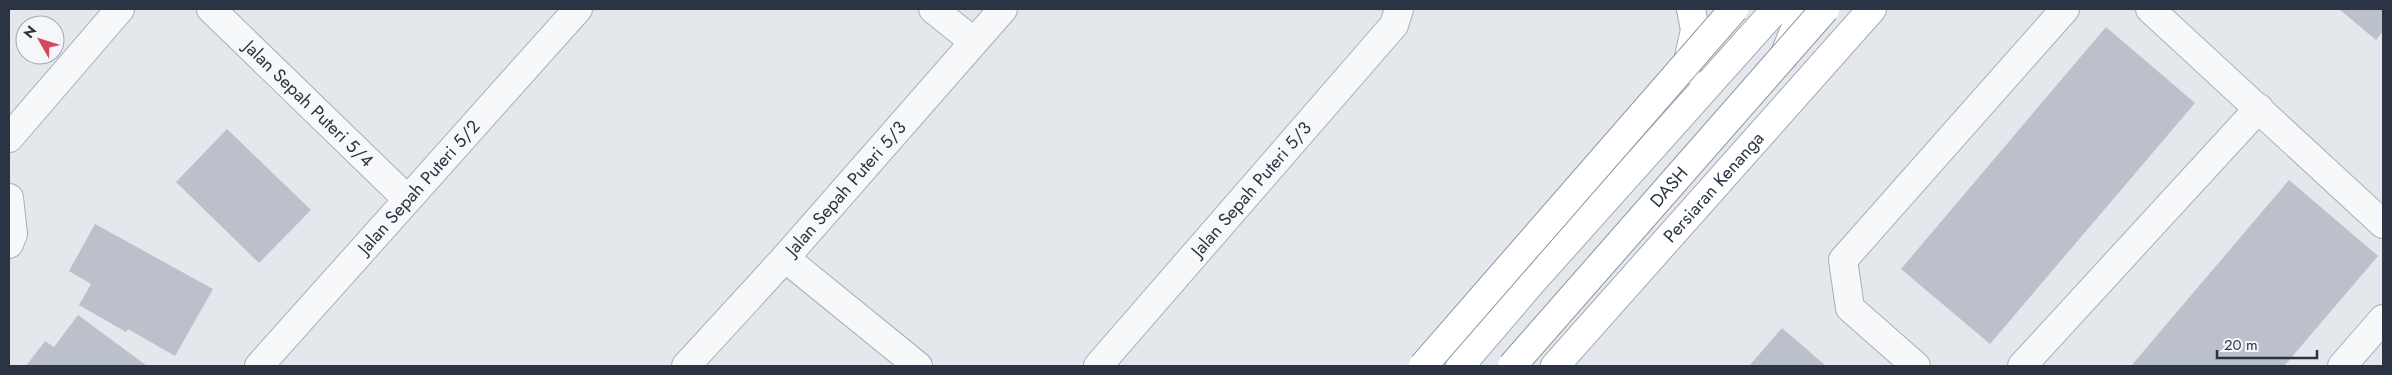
<svg xmlns="http://www.w3.org/2000/svg" width="2392" height="375" font-family="Jost,sans-serif">
	<style>
		.building { fill: #bbc0ca }
		.lines { fill: none; stroke-linecap: round; stroke-linejoin: round }
		.minor-casing { stroke: #a9aeb7; stroke-width: 30 }
		.major-casing { stroke: #a3abb8; stroke-width: 30 }
		.minor { stroke: #f7f8fa; stroke-width: 28 }
		.major { stroke: #fff; stroke-width: 28 }
		.highway-bridge-casing { stroke: #8b94a3; stroke-width: 30; stroke-linecap: butt }
		.highway-bridge { stroke: #fff; stroke-width: 28 }
		.labels { text-anchor: middle; dominant-baseline: central; stroke-width: 4; stroke-linejoin: round; paint-order: stroke }
		.street-label { font-size: 18px; fill: #2b3445; stroke: #f4f6f9 }
	</style>
	<rect width="100%" height="100%" fill="#e4e7ec"/>
	<g class="building">
		<path d="M 2339,9 L 2383,9 L 2383,31 L 2376,40 Z"/>
		<path d="M 2106,27 L 2195,103 L 1990,344 L 1901,269 Z"/>
		<path d="M 227,129 L 311,210 L 259,263 L 176,182 Z"/>
		<path d="M 2289,180 L 2378,256 L 2284,366 L 2131,366 Z"/>
		<path d="M 95,224 L 213,289 L 175,356 L 128,329 L 126,332 L 79,305 L 91,284 L 69,271 Z"/>
		<path d="M 78,315 L 147,366 L 26,366 L 45,341 L 54,347 Z"/>
		<path d="M 1782,328 L 1826,366 L 1749,366 Z"/>
	</g>
	<g class="lines">
		<g class="minor-casing">
			<g id="minor">
				<path id="s1" d="M 211,9 L 407,199"/>
				<path d="M 933,9 L 974,42"/>
				<path d="M 2150,9 L 2383,224"/>
				<path d="M 9,138 L 120,9"/>
				<path d="M 9,198 L 13,234 L 9,244"/>
				<path d="M 785,258 L 918,366"/>
				<path id="s2" d="M 259,366 L 578,9"/>
				<path id="s3" d="M 686,366 L 785,258 L 1003,9"/>
				<path id="s4" d="M 1098,366 L 1394,25 L 1399,9"/>
				<path d="M 1916,366 L 1850,308 L 1843,260 L 2065,9"/>
				<path d="M 2022,366 L 2259,108"/>
				<path d="M 2342,366 L 2383,319"/>
			</g>
		</g>
		<g class="major-casing">
			<g id="major">
				<path d="M 1784,56 L 1797,24 L 1792,9"/>
				<path d="M 1686,70 L 1695,30 L 1691,9"/>
				<path d="M 1460,366 L 1531,283 L 1776,9"/>
				<path id="s5" d="M 1555,366 L 1872,9"/>
			</g>
		</g>
		<use href="#minor" class="minor"/>
		<use href="#major" class="major"/>
		<g class="highway-bridge-casing">
			<g id="highway-bridge">
				<path d="M 1423,366 L 1734,9"/>
				<path id="s6" d="M 1512,366 L 1825,9"/>
			</g>
		</g>
		<use href="#highway-bridge" class="highway-bridge"/>
	</g>
	<g class="labels">
		<g class="street-label">
			<text stroke="none"><textPath href="#s1" startOffset="136">Jalan Sepah Puteri 5/4</textPath></text>
			<text stroke="none"><textPath href="#s2" startOffset="240">Jalan Sepah Puteri 5/2</textPath></text>
			<text stroke="none"><textPath href="#s6" startOffset="238">DASH</textPath></text>
			<text stroke="none"><textPath href="#s5" startOffset="239">Persiaran Kenanga</textPath></text>
			<text stroke="none"><textPath href="#s3" startOffset="239">Jalan Sepah Puteri 5/3</textPath></text>
			<text stroke="none"><textPath href="#s4" startOffset="234">Jalan Sepah Puteri 5/3</textPath></text>
		</g>
	</g>
	<rect width="2392" height="375" fill="none" stroke="#2b3445" stroke-width="20"/>
	<g transform="translate(40 40) rotate(309)"><circle r="24" fill="#f4f6f9" stroke="#a4a8b1"/>
	<path d="M0-4L9 19L0 12L-9 19Z" fill="#d1495b"/>
	<text y="-8" font-size="14" font-weight="bold" text-anchor="middle" fill="#2b3445">N</text>
	</g>
	<path d="M2217 350v8h100v-8" fill="none" stroke="#2b3445" stroke-width="2.5"/>
	<text x="2224" y="350" font-size="15" fill="#2b3445" stroke="#f4f6f9" stroke-width="4" paint-order="stroke">20 m</text>
</svg>
